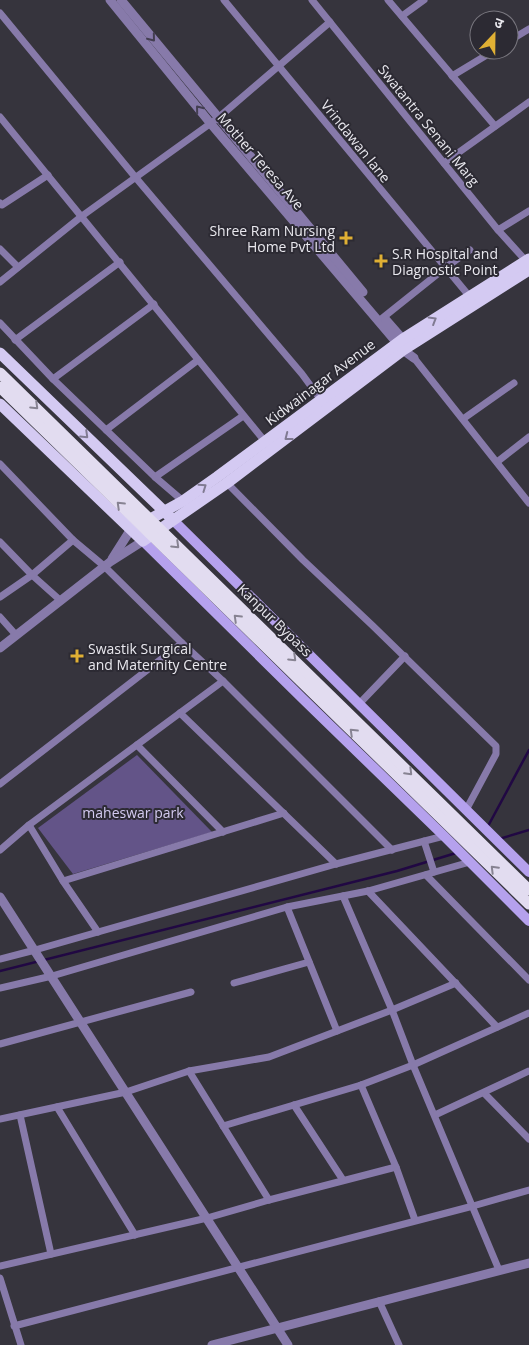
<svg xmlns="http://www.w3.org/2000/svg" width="529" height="1345" font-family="'Open Sans','Noto Sans Devanagari',sans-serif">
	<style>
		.green { fill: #635488 }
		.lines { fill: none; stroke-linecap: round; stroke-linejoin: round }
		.stream { stroke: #210843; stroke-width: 2.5 }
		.minor { stroke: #877aaa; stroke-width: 7 }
		.tertiary { stroke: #877aaa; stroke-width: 9 }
		.secondary { stroke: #b5a1ed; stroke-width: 10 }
		.primary { stroke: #d4caf2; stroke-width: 11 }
		.trunk-bridge { stroke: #e2dcf0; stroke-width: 11 }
		.oneway { stroke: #433e51 }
		.oneway2 { stroke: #807a92 }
		.oneway3 { stroke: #878392 }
		.poi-dot { fill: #e0b034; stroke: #2c2a33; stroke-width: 2 }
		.labels { text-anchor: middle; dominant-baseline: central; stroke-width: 4; stroke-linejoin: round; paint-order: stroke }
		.street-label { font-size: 14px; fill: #e9e8ee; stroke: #2c2a33 }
		.poi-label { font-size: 14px; fill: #e9e8ee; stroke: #2c2a33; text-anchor: start }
		.park-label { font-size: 14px; fill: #d4cbf1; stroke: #2c2a33 }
	</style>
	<rect width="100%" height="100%" fill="#36343d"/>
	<path class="green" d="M 137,755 L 212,832 L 73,874 L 38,828 Z"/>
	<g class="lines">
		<g class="stream">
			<path d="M 487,828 L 529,750"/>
			<path d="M 499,839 L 529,830"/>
			<path d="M 0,971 L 397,871 L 456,853"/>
		</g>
		<g class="minor">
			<path d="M 224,0 L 470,297"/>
			<path d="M 312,0 L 498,230 L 527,262"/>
			<path d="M 388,0 L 495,126"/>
			<path d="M 0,13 L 136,178 L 302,374 L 321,400"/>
			<path d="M 402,16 L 424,0"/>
			<path d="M 509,41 L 529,29"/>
			<path d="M 452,76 L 495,50"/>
			<path d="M 0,117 L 267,444"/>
			<path d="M 444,163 L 529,102"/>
			<path d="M 0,203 L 2,205 L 48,175"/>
			<path d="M 498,230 L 529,211"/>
			<path d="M 0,249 L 18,267"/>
			<path d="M 0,282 L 82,216 L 218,118 L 330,22"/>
			<path d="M 380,320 L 445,268 L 470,250"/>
			<path d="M 0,323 L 53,379 L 154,304"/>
			<path d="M 15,340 L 120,262"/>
			<path d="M 414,358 L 529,503"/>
			<path d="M 53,379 L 155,477 L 183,501"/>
			<path d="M 463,419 L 514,383"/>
			<path d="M 106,430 L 198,360"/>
			<path d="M 497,462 L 529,437"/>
			<path d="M 0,464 L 73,540 L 104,566 L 182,643 L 223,681 L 29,825 L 0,850"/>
			<path d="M 155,477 L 243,416"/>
			<path d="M 227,483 L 303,560 L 373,626 L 496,746 L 496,754 L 466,810"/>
			<path d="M 0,542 L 32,575 L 61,601"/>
			<path d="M 0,597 L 32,575 L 73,540"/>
			<path d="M 0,617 L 16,635"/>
			<path d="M 223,681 L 392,850"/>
			<path d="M 359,704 L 405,656"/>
			<path d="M 180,713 L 336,864"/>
			<path d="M 137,745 L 223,832"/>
			<path d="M 0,784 L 182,643"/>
			<path d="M 29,825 L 63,881 L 284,813"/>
			<path d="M 424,841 L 434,872"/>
			<path d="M 426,875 L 529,980"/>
			<path d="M 63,881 L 98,932"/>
			<path d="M 368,891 L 497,1027"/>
			<path d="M 343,896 L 392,1010 L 413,1065 L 499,1270"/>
			<path d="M 287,907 L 337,1031"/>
			<path d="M 0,959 L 35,950 L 336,864 L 444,836"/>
			<path d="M 234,983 L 309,962"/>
			<path d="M 0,988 L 52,976 L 287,907 L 368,891 L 470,862"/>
			<path d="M 0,1044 L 191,992"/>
			<path d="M 189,1071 L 269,1200"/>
			<path d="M 361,1085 L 396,1167 L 415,1220"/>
			<path d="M 484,1093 L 529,1139"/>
			<path d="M 294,1105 L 343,1180"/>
			<path d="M 57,1107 L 135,1235"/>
			<path d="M 20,1115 L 51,1254"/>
			<path d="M 435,1115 L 529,1071"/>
			<path d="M 0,1119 L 126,1092 L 189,1071 L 269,1057 L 392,1010 L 456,983"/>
			<path d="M 223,1126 L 361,1085 L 413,1065 L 529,1013"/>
			<path d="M 0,1266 L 207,1218 L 269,1200 L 396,1167"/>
			<path d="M 0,1278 L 21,1345"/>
			<path d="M 379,1301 L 399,1345"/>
			<path d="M 14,1326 L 473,1206 L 529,1190"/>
		</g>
		<g class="tertiary">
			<path d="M 110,0 L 211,124 L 403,350 L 414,358"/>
			<path d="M 121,0 L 363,292"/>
			<path d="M 386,320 L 407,344"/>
			<path d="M 112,559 L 131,529"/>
			<path d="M 0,648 L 110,562 L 143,541"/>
			<path d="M 0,897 L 288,1345"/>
			<path d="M 212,1345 L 529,1263"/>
		</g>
		<g class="secondary">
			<path d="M 174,521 L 529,872"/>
			<path d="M 143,541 L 303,699 L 444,836 L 529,921"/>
		</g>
		<g class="primary">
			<path d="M 0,353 L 170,517"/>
			<path d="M 0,404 L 143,541 L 227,483 L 403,350 L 529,270"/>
			<path d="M 143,523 L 183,501 L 217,477 L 403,339 L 529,259"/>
		</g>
		<g class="trunk-bridge">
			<path d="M 0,373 L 529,890"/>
			<path d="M 0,387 L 529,904"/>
		</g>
	</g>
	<defs><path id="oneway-chevron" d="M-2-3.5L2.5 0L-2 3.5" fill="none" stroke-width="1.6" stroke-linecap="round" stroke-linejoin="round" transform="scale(1.25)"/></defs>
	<g class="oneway">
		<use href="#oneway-chevron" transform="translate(152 38) rotate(51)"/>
		<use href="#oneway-chevron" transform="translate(199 109) rotate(-129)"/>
	</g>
	<g class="oneway2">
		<use href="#oneway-chevron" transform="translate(433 320) rotate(-31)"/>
		<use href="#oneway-chevron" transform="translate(85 435) rotate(44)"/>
		<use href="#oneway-chevron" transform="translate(288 437) rotate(142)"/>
		<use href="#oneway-chevron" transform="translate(203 487) rotate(-35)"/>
	</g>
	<g class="oneway3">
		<use href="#oneway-chevron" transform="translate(35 406) rotate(44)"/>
		<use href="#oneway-chevron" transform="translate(120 505) rotate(-136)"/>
		<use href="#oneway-chevron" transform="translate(176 545) rotate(44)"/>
		<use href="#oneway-chevron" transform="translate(237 618) rotate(-136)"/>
		<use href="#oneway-chevron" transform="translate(293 658) rotate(44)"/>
		<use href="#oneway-chevron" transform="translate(353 732) rotate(-136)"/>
		<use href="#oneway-chevron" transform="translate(409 772) rotate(45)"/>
		<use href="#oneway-chevron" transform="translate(494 869) rotate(-135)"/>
	</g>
	<g class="poi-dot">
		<path d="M343.5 230.5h5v5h5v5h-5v5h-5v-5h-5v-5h5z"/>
		<path d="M378.5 253.5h5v5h5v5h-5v5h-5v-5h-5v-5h5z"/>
		<path d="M74.5 648.5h5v5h5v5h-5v5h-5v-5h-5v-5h5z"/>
	</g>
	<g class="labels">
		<g class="street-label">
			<text transform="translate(429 125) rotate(51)">Swatantra Senani Marg</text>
			<text transform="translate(356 141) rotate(51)">Vrindawan lane</text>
			<text transform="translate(261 161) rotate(49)">Mother Teresa Ave</text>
			<text transform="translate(320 382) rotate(-37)">Kidwainagar Avenue</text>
			<text transform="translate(275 620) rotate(44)">Kanpur Bypass</text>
		</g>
		<g class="poi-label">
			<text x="335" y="230" text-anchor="end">Shree Ram Nursing<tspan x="335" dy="16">Home Pvt Ltd</tspan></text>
			<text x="392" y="253">S.R Hospital and<tspan x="392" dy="16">Diagnostic Point</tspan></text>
			<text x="88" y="648">Swastik Surgical<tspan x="88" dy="16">and Maternity Centre</tspan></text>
		</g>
		<g class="park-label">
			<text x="133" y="812">maheswar park</text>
		</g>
	</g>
	<g transform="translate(494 35) rotate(22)"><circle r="24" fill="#2c2a33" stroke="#78767e"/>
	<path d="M0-4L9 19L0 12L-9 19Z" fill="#e0b034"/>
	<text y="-8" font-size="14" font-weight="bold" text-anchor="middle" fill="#e9e8ee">उ</text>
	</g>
</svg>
